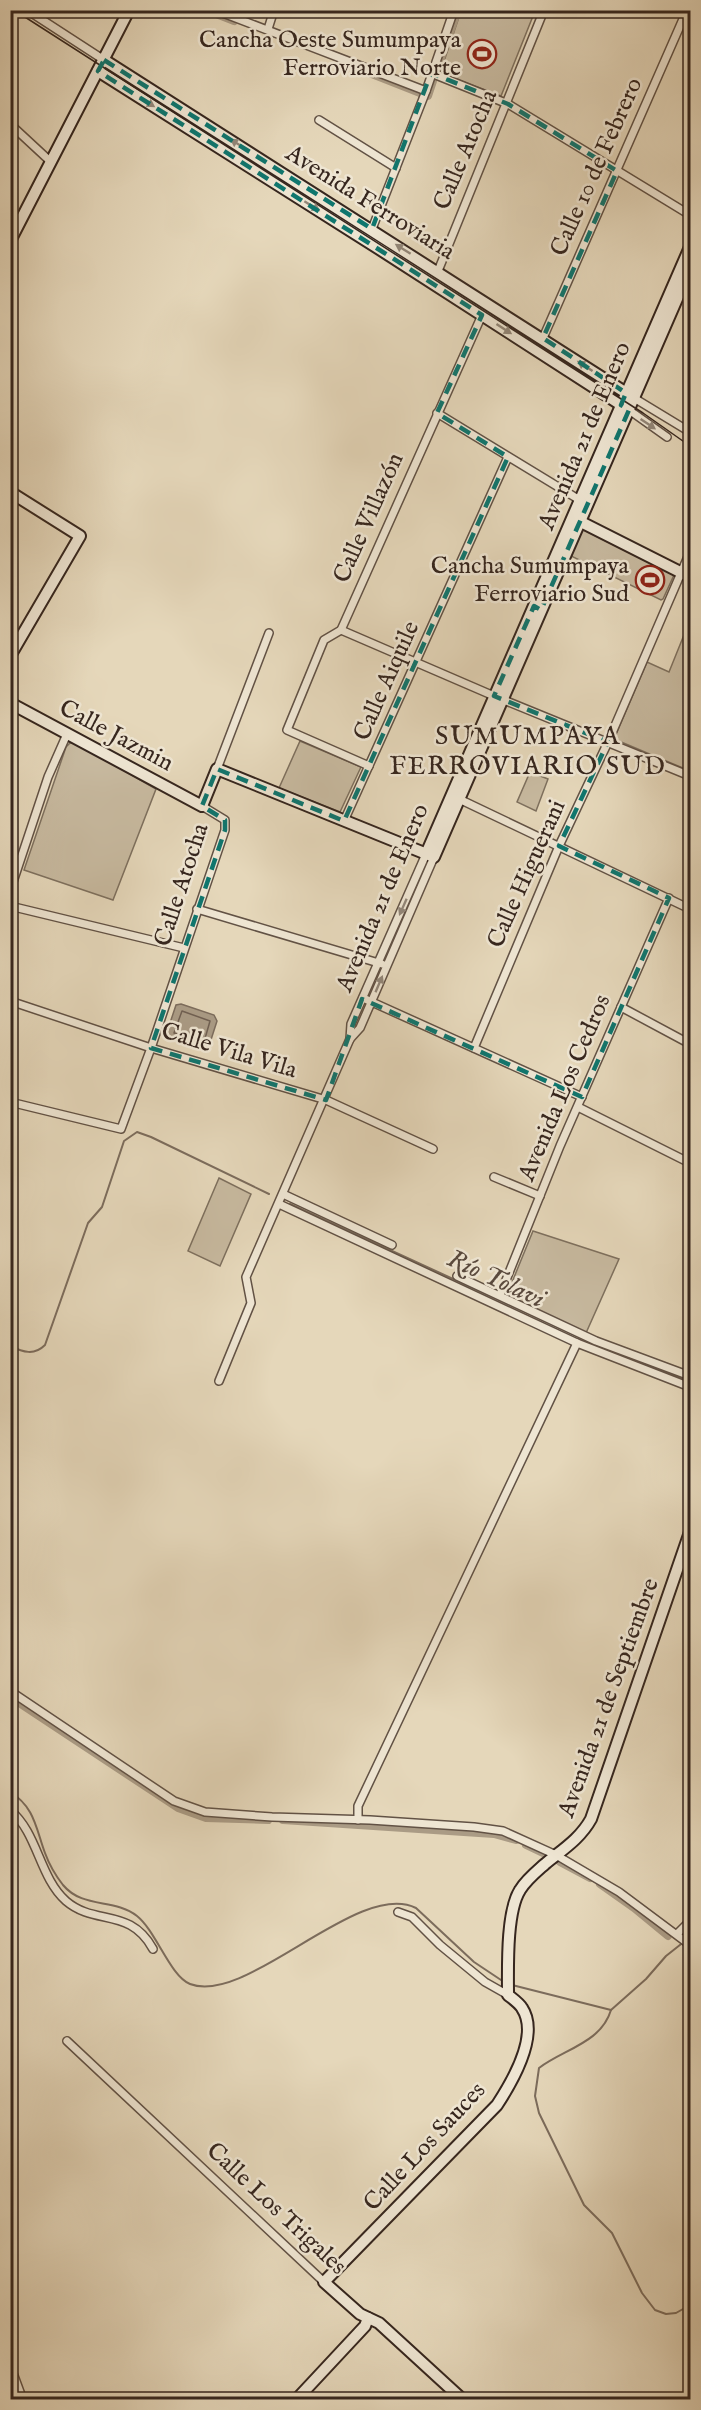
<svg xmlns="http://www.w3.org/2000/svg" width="701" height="2410" font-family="'IM FELL English',serif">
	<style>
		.green { fill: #c7b99f; stroke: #7e705e; stroke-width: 1.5 }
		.water { fill: #aa9b85; stroke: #7c6c5c; stroke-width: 1.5 }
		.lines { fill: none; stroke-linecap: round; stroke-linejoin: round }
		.shore { stroke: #706052; stroke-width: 1.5 }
		.stream { stroke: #7c6c5c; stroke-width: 2 }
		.canal { stroke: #aa9b85; stroke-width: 8 }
		.street-casing { stroke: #625245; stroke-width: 10 }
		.secondary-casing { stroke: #36261e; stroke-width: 14 }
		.street { stroke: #eee5d2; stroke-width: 7 }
		.secondary { stroke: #eee5d2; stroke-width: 10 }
		.tram { stroke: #36261e; stroke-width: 1.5 }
		.oneway { fill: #928678 }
		.marked { fill: none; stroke: #0f766e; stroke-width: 4.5; stroke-dasharray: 12 8; stroke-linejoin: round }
		.labels { text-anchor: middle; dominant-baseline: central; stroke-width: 5; stroke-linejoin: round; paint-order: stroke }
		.poi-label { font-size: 24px; fill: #36261e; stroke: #eee5d2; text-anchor: end }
		.street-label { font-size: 24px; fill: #36261e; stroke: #eee5d2 }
		.neighbourhood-label { font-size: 26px; letter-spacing: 1.5px; fill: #36261e; stroke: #eee5d2 }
		.water-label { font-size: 26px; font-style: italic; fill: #59493d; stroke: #eee5d2 }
	</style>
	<rect width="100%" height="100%" fill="#e5d7ba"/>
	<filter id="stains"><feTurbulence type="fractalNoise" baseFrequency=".00333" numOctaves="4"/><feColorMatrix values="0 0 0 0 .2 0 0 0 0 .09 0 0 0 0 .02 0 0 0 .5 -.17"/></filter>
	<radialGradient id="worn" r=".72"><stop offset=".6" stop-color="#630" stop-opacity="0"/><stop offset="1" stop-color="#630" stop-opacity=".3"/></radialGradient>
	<g class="green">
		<path d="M 461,11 L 535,11 L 501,96 L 440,73 Z"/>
		<path d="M 582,529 L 674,575 L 663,599 L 661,600 L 569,555 Z"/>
		<path d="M 690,620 L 690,771 L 614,739 L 647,662 L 669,672 Z"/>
		<path d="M 300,741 L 361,767 L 340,812 L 279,788 Z"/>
		<path d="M 70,743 L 76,743 L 156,789 L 113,900 L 24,870 L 66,747 Z"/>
		<path d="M 530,772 L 548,779 L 536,811 L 517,802 Z"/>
		<path d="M 219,1178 L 251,1194 L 220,1266 L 188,1251 Z"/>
		<path d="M 533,1231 L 619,1259 L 586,1333 L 514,1300 L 508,1292 Z"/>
	</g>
	<path class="water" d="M 181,1004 L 214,1015 L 217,1021 L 208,1049 L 170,1038 L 166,1035 L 176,1005 Z"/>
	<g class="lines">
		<path class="shore" d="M 182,1011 L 210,1021 L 204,1042 L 174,1033 Z"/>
		<g class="stream">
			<path d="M 290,1204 L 599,1346 L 690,1382"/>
			<path d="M 10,1346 C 23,1352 34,1356 45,1345 L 88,1223 L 102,1207 L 124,1141 L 137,1132 L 151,1137 L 269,1194"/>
			<path d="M 10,1792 C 35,1807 36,1829 45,1853 C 49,1864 56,1876 63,1885 C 83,1909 114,1898 137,1916 C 156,1931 170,1976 190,1984 C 247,2006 358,1879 416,1908 L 474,1962 L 504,1982"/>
			<path d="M 512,1985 L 611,2010"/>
			<path d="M 611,2010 C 601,2043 564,2049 539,2068 L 535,2096 L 539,2113 L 584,2205 L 612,2233 L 642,2293 L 655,2310 L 666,2314 L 676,2313 L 690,2305"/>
			<path d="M 611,2010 L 646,1979 L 666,1956 L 690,1937"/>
		</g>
		<g class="canal">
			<path d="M 206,10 L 234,21"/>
			<path d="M 354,67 L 420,93"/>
			<path d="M 437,69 L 458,10"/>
			<path d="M 428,96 L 433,81"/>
			<path d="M 10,1697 L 178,1808 L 206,1818 L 268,1820"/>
			<path d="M 283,1820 L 494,1834 L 516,1840"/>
			<path d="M 526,1845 L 547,1855"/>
			<path d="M 560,1862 L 590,1878"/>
			<path d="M 600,1884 L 634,1908 L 668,1936"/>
			<path d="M 687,1955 L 690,1958"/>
		</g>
		<g class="street-casing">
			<g id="street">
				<path d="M 27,10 L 104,60"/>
				<path d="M 215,10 L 426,91"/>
				<path d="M 677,10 L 690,17"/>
				<path d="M 268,29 L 274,10"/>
				<path d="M 431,73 L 508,104 L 690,215"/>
				<path d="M 319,120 L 396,168"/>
				<path d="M 10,124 L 51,162"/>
				<path d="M 372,229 L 426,91 L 454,10"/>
				<path d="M 438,271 L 544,10"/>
				<path d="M 543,338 L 687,10"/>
				<path d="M 634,398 L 690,432"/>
				<path d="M 629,410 L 667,437"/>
				<path d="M 437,413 L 583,502"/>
				<path d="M 341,630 L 494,696 L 690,776"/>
				<path d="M 369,766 L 287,730 L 324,640 L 341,630 L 482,315"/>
				<path d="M 217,769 L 269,633"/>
				<path d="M 457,798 L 690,909"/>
				<path d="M 344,821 L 508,457"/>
				<path d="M 10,891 L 48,777 L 67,734"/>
				<path d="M 10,906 L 184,948"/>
				<path d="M 197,909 L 382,964"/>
				<path d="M 363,998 L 582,1097"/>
				<path d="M 10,1001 L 151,1048 L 326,1100 L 433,1149"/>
				<path d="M 621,1007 L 690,1044"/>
				<path d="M 350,1039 L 351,1024 L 426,854"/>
				<path d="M 474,1048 L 559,846 L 608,742 L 690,552"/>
				<path d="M 10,1102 L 121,1129 L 151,1048 L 225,830 L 225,820 L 202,806"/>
				<path d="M 578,1107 L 690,1163"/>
				<path d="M 494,1177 L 540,1196"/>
				<path d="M 283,1194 L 392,1245"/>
				<path d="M 279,1204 L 577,1343 L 690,1387"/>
				<path d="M 457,1276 L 596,1341 L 690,1376"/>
				<path d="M 500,1295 L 560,1146 L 669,898"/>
				<path d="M 219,1381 L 251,1303 L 246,1277 L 350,1039 L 360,1028 L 434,857"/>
				<path d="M 10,1691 L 174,1801 L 205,1812 L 272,1817 L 370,1820 L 474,1827 L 503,1831 L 556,1855 L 619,1892 L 690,1945"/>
				<path d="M 10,1810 C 38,1833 39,1877 66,1901 C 95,1926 130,1907 153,1949"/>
				<path d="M 358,1820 L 358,1806 L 577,1343"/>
				<path d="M 398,1912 L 412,1917 L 440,1945 L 485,1982 L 508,1995"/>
				<path d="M 677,1934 L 690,1921"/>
				<path d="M 67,2041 L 324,2282"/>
				<path d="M 10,2365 L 23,2400"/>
			</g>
		</g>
		<g class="secondary-casing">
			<g id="secondary">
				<path d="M 104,60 L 631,396"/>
				<path d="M 98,71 L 384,252 L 626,408"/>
				<path d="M 10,241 L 129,10"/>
				<path d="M 10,492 L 80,536 L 10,656"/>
				<path d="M 575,519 L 690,577"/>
				<path d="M 10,703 L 202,806 L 217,769 L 434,857 L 690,269"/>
				<path d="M 426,854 L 690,247"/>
				<path d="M 296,2400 L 365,2326 L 368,2318"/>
				<path d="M 463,2400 L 379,2323 L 360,2314 L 324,2282 L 497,2105 C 512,2082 540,2035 522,2008 C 519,2003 513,1999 508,1995 C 508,1969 506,1912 520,1890 C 526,1880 536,1872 545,1864 C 562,1850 580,1839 591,1819 L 690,1532"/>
			</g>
		</g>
		<use href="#street" class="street"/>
		<use href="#secondary" class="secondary"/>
		<path class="tram" d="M 14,10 L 643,413 L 690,446"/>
	</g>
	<defs><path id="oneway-solid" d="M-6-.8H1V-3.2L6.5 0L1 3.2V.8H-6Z" transform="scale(1.5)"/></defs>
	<g class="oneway">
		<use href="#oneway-solid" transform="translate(147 102) rotate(32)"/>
		<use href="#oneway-solid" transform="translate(238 144) rotate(-148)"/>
		<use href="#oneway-solid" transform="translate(312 206) rotate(32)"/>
		<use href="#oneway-solid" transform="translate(403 249) rotate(-148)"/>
		<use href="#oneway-solid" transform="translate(504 329) rotate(33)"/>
		<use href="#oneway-solid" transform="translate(585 366) rotate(-147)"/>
		<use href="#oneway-solid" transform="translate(648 424) rotate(34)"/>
		<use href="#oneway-solid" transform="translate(403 907) rotate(114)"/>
		<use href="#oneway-solid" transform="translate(379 984) rotate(-67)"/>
	</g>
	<path class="marked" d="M 104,60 L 372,229 L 431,73 L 508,104 L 617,171 L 543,338 L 626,393 L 621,405 L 629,410 L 541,610 L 534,606 L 494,696 L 608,742 L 559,846 L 669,898 L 582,1097 L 362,999 L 326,1100 L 151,1048 L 225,830 L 225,820 L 202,806 L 217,769 L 344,821 L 508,457 L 437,413 L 482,315 L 98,71 Z"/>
	<defs>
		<g id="stadium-ring" transform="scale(1.5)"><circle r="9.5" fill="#eee5d2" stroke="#8f2418" stroke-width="1.5"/><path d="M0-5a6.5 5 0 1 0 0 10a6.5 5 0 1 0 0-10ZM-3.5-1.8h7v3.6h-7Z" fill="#8f2418"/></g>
	</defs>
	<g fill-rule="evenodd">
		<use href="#stadium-ring" x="482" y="54"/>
		<use href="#stadium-ring" x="650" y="580"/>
	</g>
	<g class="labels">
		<g class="poi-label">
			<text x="461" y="40">Cancha Oeste Sumumpaya<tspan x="461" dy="28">Ferroviario Norte</tspan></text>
			<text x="629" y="566">Cancha Sumumpaya<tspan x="629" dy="28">Ferroviario Sud</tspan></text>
		</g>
		<g class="street-label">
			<text transform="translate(466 150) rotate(-67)">Calle Atocha</text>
			<text transform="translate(597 167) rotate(-66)">Calle 10 de Febrero</text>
			<text transform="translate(370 203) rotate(32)">Avenida Ferroviaria</text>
			<text transform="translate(585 436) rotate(-67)">Avenida 21 de Enero</text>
			<text transform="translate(369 518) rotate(-66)">Calle Villazón</text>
			<text transform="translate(387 681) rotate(-66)">Calle Aiquile</text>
			<text transform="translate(116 736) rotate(28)">Calle Jazmin</text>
			<text transform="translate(527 874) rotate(-66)">Calle Higuerani</text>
			<text transform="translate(182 885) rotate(-72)">Calle Atocha</text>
			<text transform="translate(383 898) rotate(-67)">Avenida 21 de Enero</text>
			<text transform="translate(229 1051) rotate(17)">Calle Vila Vila</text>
			<text transform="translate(565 1088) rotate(-67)">Avenida Los Cedros</text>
			<text transform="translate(609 1698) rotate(-70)">Avenida 21 de Septiembre</text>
			<text transform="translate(425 2147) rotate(-47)">Calle Los Sauces</text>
			<text transform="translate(276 2209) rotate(43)">Calle Los Trigales</text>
		</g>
		<g class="neighbourhood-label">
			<text x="528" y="736">SUMUMPAYA<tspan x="528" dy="30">FERROVIARIO SUD</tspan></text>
		</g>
		<g class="water-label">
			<text transform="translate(496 1279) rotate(25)">Río Tolavi</text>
		</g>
	</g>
	<rect width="701" height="2410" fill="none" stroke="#e5d7ba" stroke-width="36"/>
	<rect x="12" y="12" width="677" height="2386" fill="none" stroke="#36261e" stroke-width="3"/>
	<rect x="18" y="18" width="665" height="2374" fill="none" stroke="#36261e" stroke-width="1.5"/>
	<rect width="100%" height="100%" filter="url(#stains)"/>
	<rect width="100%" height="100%" fill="url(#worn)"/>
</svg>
